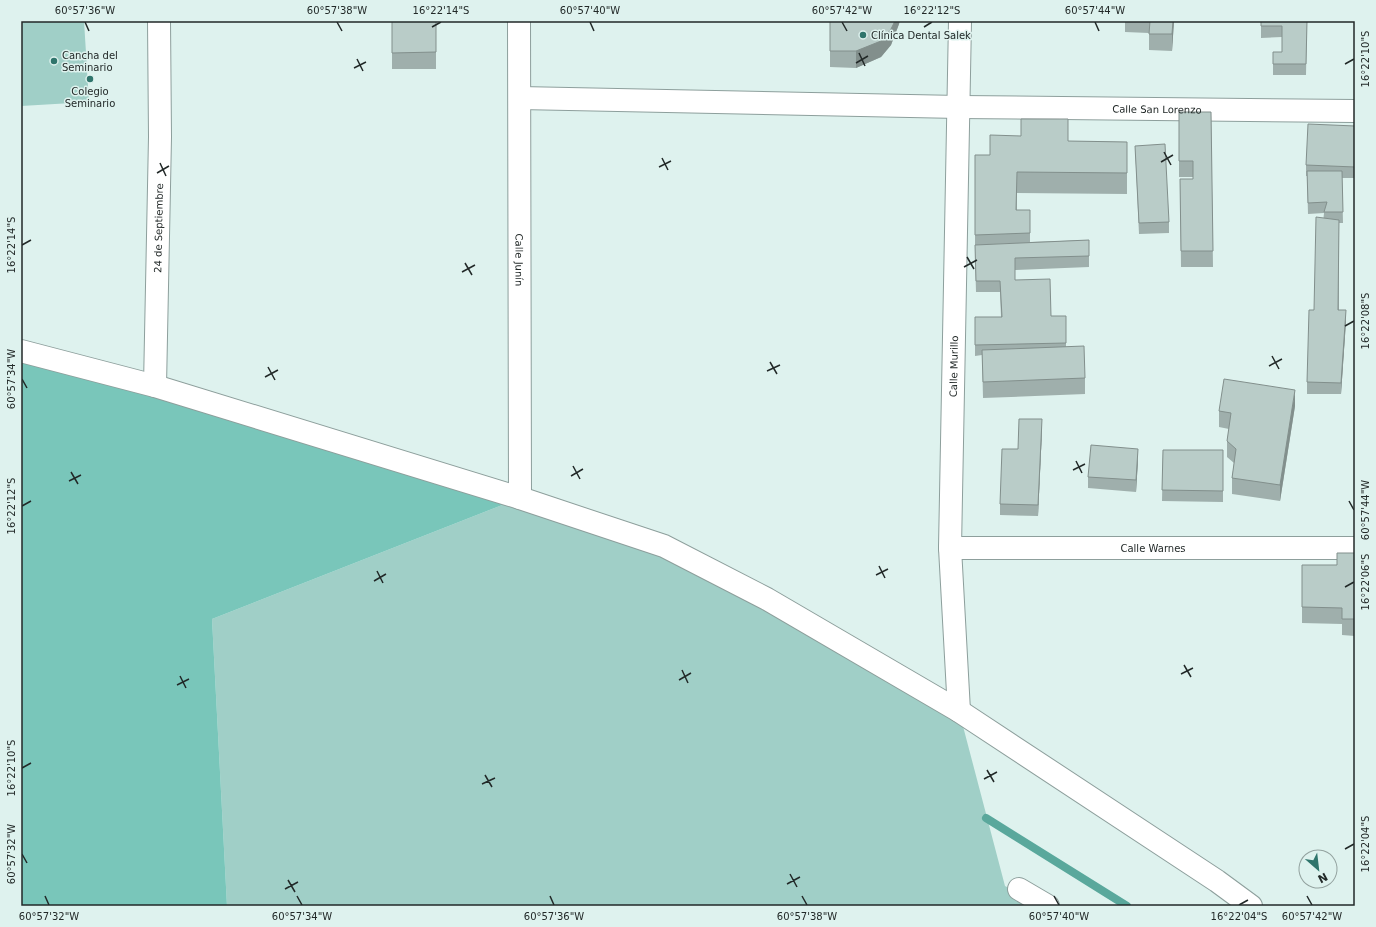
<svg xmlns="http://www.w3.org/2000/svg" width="1376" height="927" font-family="'DejaVu Sans',sans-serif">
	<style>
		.green { fill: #a0cfc7 }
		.forest { fill: #79c6ba }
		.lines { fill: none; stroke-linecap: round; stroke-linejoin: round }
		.stream { stroke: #5aa89c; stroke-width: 8 }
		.minor-casing { stroke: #8d9f9c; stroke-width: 24 }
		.minor { stroke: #fff; stroke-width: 22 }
		.wall { fill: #9fafac }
		.shaded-wall { fill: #828f8c }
		.building { fill: #b9ccc8; stroke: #828f8c }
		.ticks { fill: none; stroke: #222928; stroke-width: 1.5 }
		.poi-dot { fill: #2f756c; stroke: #def2ee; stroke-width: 1.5 }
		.labels { text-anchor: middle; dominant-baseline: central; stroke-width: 3; stroke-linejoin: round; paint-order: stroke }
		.poi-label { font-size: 10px; fill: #222928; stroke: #def2ee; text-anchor: start }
		.street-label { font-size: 10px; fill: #222928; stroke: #def2ee }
		.neatline { fill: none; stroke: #222928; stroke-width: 1.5 }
		.ticks-label { font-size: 10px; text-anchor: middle; fill: #222928 }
	</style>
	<rect width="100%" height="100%" fill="#def2ee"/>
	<g class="green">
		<path d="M 21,21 L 84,21 L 89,102 L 21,106 Z"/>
		<path d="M 520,498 L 664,546 L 959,711 L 1005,886 L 1043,906 L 227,906 L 212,619 Z"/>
	</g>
	<path class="forest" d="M 21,351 L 520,498 L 212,619 L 227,906 L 21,906 Z"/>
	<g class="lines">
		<path class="stream" d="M 986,818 L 1127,906"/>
		<g class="minor-casing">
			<g id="minor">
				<path id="s1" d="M 519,21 L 520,498"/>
				<path id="s2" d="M 520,98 L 959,107 L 1355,111"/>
				<path d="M 21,351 L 155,386 L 520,498 L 664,546 L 767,599 L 959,711 L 1217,881 L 1251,906"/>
				<path id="s3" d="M 155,386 L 160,137 L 159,21"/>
				<path id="s4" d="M 950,548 L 1355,548"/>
				<path id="s5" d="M 959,711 L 950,548 L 960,21"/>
				<path d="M 1019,889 L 1048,906"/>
			</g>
		</g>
		<use href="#minor" class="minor"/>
	</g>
	<g class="wall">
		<rect x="392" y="21" width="44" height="48"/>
		<path d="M 830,21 L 899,24 L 891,45 L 881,57 L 856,68 L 830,67 Z"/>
		<path d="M 1125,21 L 1174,21 L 1172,51 L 1149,50 L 1149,33 L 1125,32 Z"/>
		<path d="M 1261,21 L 1307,21 L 1306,75 L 1273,75 L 1273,52 L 1282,52 L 1282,37 L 1261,38 Z"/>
		<path d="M 1179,112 L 1211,112 L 1213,267 L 1181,267 L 1180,179 L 1193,179 L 1193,177 L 1179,177 Z"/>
		<path d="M 1355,126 L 1355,178 L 1342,178 L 1343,223 L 1339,223 L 1339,310 L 1346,321 L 1341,394 L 1307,394 L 1307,382 L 1324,213 L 1308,214 L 1307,176 L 1306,176 L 1306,165 Z"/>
		<path d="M 1068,141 L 1127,142 L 1127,194 L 1017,193 L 1017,210 L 1030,210 L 1030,242 L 1089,240 L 1089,267 L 1015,270 L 1015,280 L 1051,316 L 1066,316 L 1066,347 L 1085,378 L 1085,394 L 983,398 L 982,355 L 975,356 L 975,317 L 1001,317 L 1000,292 L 976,292 L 975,256 L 975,155 L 990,155 Z"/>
		<path d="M 1135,146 L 1169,222 L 1169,233 L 1139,234 Z"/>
		<path d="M 1295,406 L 1280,501 L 1232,494 L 1232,478 L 1234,463 L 1227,457 L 1227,441 L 1229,429 L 1219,427 L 1219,411 Z"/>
		<path d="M 1042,430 L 1038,516 L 1000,515 L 1000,504 L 1018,449 Z"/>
		<path d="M 1163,450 L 1223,450 L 1223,502 L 1162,501 Z"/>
		<path d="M 1138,460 L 1136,492 L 1088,488 L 1088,477 Z"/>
		<path d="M 1355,553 L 1355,636 L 1342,635 L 1342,624 L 1302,623 L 1302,565 L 1337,565 Z"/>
	</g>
	<g class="shaded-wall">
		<path d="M 895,21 L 900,21 L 899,24 L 891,45 L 881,57 L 856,68 L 856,51 Z"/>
		<path d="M 1173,21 L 1174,21 L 1172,51 L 1172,34 Z"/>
		<path d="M 1346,310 L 1346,321 L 1341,394 L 1341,383 Z"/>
		<path d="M 1295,390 L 1295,406 L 1280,501 L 1280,485 Z"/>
		<path d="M 1042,419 L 1042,430 L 1038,516 L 1038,505 Z"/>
		<path d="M 1138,449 L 1138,460 L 1136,492 L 1136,480 Z"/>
	</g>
	<g class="building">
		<path d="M 392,21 L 436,21 L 436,52 L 392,53 Z"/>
		<path d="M 830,21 L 895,21 L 891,29 L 881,41 L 856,51 L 830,51 Z"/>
		<path d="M 1150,21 L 1173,21 L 1172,34 L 1149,34 Z"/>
		<path d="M 1261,21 L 1307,21 L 1306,64 L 1273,64 L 1273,52 L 1282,52 L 1282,26 L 1261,26 Z"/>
		<path d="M 1179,112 L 1211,112 L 1213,251 L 1181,251 L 1180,179 L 1193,179 L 1193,161 L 1179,161 Z"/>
		<path d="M 1021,119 L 1068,119 L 1068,141 L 1127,142 L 1127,173 L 1017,172 L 1016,210 L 1030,210 L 1030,233 L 975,235 L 975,155 L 990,155 L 990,135 L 1021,136 Z"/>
		<path d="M 1308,124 L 1355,126 L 1355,167 L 1306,165 Z"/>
		<path d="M 1165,144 L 1169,222 L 1139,223 L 1135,146 Z"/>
		<path d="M 1307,171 L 1342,171 L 1343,212 L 1324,212 L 1327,202 L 1308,203 Z"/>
		<path d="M 1316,217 L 1339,220 L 1338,310 L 1346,310 L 1341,383 L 1307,382 L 1309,310 L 1314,310 Z"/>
		<path d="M 1089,240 L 1089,256 L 1015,258 L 1015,280 L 1050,279 L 1051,316 L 1066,316 L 1066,343 L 975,345 L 975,317 L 1002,317 L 1000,281 L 976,281 L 975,245 Z"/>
		<path d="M 1084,346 L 1085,378 L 983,382 L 982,350 Z"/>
		<path d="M 1224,379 L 1295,390 L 1280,485 L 1232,478 L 1236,449 L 1227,441 L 1231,413 L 1219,411 Z"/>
		<path d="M 1019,419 L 1042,419 L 1038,505 L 1000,504 L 1002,449 L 1018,449 Z"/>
		<path d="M 1091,445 L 1138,449 L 1136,480 L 1088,477 Z"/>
		<path d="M 1163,450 L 1223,450 L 1223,491 L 1162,490 Z"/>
		<path d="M 1337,553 L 1355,553 L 1355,619 L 1342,619 L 1342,608 L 1302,607 L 1302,565 L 1337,565 Z"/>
	</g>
	<path class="ticks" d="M 85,22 L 89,31M 337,22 L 342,31M 590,22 L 594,31M 842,22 L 847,31M 1095,22 L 1099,31M 432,27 L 441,22M 924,27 L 932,22M 859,53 L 865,66M 357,59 L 363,71M 856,63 L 868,56M 1345,64 L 1354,59M 354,68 L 366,62M 1164,152 L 1171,165M 662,158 L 668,170M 1161,162 L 1173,155M 160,163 L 166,176M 659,167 L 671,161M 157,173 L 169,166M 22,245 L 31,240M 967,257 L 974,269M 465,263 L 472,275M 964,267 L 977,260M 462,272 L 475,265M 1345,326 L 1354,321M 1272,356 L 1279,369M 770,362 L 777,374M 1269,366 L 1282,359M 268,367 L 275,380M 767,371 L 780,365M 265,377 L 278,370M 22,379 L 27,388M 1076,461 L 1082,473M 573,466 L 580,479M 1073,470 L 1085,464M 71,472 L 78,484M 571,476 L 583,469M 69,481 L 81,475M 1349,501 L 1354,510M 22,506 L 31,501M 879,566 L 885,578M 377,571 L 383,583M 876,575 L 888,569M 374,581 L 386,574M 1345,587 L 1354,582M 1184,665 L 1191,677M 682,670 L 688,683M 1181,674 L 1193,668M 180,676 L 186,688M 679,680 L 691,673M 177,685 L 189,679M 22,768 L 31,763M 987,770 L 994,782M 485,775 L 492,787M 984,779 L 997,772M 482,784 L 495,778M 1345,849 L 1354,844M 22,854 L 27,863M 790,874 L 797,887M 288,880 L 295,892M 787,884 L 800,877M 285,889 L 298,882M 45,896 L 49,905M 297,896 L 302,905M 550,896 L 554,905M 802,896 L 807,905M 1054,896 L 1059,905M 1307,896 L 1312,905M 1239,905 L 1248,900"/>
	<g class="poi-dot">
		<circle cx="863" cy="35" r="4"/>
		<circle cx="54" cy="61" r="4"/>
		<circle cx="90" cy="79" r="4"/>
	</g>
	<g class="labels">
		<g class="poi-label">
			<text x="871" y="35">Clínica Dental Salek</text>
			<text x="62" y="55">Cancha del<tspan x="62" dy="12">Seminario</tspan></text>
			<text x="90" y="91" text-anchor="middle">Colegio<tspan x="90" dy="12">Seminario</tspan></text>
		</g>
		<g class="street-label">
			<text stroke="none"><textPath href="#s2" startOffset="637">Calle San Lorenzo</textPath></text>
			<text stroke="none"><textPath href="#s3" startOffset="158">24 de Septiembre</textPath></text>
			<text stroke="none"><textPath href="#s1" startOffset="239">Calle Junín</textPath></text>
			<text stroke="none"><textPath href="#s5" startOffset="345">Calle Murillo</textPath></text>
			<text stroke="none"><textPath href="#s4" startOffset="203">Calle Warnes</textPath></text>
		</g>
	</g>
	<rect width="1376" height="927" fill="none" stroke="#def2ee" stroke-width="44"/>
	<g transform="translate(1318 869) rotate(152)"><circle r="19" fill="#def2ee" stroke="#93a29f"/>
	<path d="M0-3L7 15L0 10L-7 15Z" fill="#2f756c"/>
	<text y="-6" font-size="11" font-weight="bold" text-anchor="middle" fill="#222928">N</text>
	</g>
	<rect x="22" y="22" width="1332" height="883" class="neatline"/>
	<g class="ticks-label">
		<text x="85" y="14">60°57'36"W</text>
		<text x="337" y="14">60°57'38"W</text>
		<text x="441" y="14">16°22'14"S</text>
		<text x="590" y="14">60°57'40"W</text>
		<text x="842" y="14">60°57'42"W</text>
		<text x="932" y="14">16°22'12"S</text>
		<text x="1095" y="14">60°57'44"W</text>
		<text transform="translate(1365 59) rotate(-90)" y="4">16°22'10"S</text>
		<text transform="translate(11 245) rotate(-90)" y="4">16°22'14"S</text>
		<text transform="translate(1365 321) rotate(-90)" y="4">16°22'08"S</text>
		<text transform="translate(11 379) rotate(-90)" y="4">60°57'34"W</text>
		<text transform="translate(11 506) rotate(-90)" y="4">16°22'12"S</text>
		<text transform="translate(1365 510) rotate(-90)" y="4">60°57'44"W</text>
		<text transform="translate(1365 582) rotate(-90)" y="4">16°22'06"S</text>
		<text transform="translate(11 768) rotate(-90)" y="4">16°22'10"S</text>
		<text transform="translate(1365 844) rotate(-90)" y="4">16°22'04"S</text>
		<text transform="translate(11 854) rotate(-90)" y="4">60°57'32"W</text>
		<text x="49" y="920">60°57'32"W</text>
		<text x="302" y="920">60°57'34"W</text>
		<text x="554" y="920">60°57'36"W</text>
		<text x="807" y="920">60°57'38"W</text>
		<text x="1059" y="920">60°57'40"W</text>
		<text x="1239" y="920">16°22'04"S</text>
		<text x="1312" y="920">60°57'42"W</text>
	</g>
</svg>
